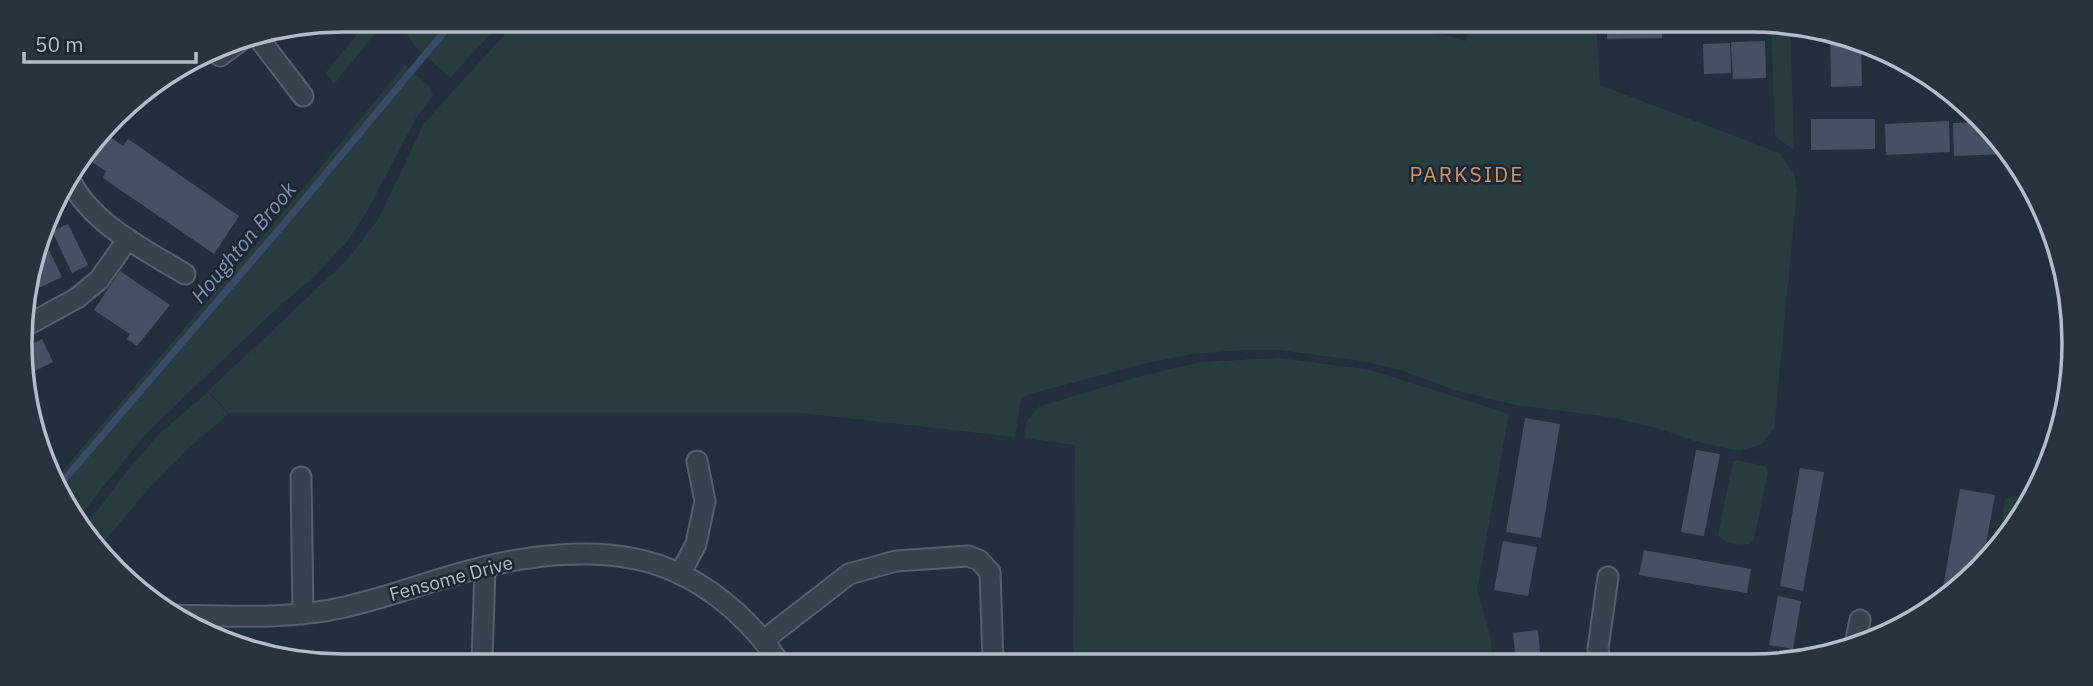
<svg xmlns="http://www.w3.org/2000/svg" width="2093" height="686" font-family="'IBM Plex Sans',sans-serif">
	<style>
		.green { fill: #263c3f }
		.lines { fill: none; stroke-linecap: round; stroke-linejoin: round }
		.stream { stroke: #394c67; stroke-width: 7 }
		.building { fill: #455162 }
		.minor-casing { stroke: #565f6c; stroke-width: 23 }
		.minor { stroke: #38414e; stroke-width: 19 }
		.labels { text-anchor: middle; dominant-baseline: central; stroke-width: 5; stroke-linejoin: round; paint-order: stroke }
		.street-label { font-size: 19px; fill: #b4bcc9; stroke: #1d2633 }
		.neighbourhood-label { font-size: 21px; letter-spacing: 2px; fill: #d59563; stroke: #1d2633 }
		.water-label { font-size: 21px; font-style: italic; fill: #7c92b1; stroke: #1d2633 }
		.rim { fill: none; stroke: #b4bcc9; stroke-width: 3.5 }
	</style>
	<rect width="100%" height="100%" fill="#242f3e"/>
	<g class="green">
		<path d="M 369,19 L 372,19 L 376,32 L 334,84 L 326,73 Z"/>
		<path d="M 397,19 L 503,20 L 450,78 L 415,46 Z"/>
		<path d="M 518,20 L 1403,24 L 1466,41 L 1472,24 L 1596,25 L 1600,85 L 1779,153 L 1794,174 L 1797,191 L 1774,429 L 1762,444 L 1740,451 L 1698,442 L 1657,428 L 1609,417 L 1516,405 L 1457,391 L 1400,370 L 1379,365 L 1355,360 L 1279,350 L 1241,350 L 1192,354 L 1147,363 L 1026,395 L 1021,398 L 1015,437 L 802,413 L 229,413 L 208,391 L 347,260 L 379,218 L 424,123 Z"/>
		<path d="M 1771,25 L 1790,25 L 1794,150 L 1775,136 Z"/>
		<path d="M 405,65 L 431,88 L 433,96 L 416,118 L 368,210 L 347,242 L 314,277 L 277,308 L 147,433 L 101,489 L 75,524 L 55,480 L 281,215 Z"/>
		<path d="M 1279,358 L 1371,370 L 1509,414 L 1477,589 L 1490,635 L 1493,663 L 1073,662 L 1075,445 L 1024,438 L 1027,421 L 1040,406 L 1145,375 L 1201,362 Z"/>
		<path d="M 208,392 L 228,414 L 191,446 L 146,492 L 99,548 L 82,531 L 124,475 L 158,435 Z"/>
		<path d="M 1737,460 L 1765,466 L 1768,472 L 1754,539 L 1750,544 C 1740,546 1724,543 1718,535 L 1733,462 Z"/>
		<path d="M 2036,491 L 2031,505 L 1997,549 L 2005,499 Z"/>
	</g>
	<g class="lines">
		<path class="stream" d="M 58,487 L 288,219 L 454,20"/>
	</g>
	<g class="building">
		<path d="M 1607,25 L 1662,25 L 1662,38 L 1607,39 Z"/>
		<path d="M 1830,32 L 1861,45 L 1862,86 L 1831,87 Z"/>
		<path d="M 1765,41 L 1766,78 L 1733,79 L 1731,42 Z"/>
		<path d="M 1730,43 L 1731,73 L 1704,74 L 1703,44 Z"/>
		<path d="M 1811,119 L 1875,119 L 1875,149 L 1811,150 Z"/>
		<path d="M 1949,121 L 1950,152 L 1886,155 L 1885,124 Z"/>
		<path d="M 1978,122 L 2010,154 L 1954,156 L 1953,123 Z"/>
		<path d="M 107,129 L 109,136 L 123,146 L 128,139 L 239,216 L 214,254 L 103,178 L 106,171 L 85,158 Z"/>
		<path d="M 68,224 L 88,265 L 72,273 L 52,231 Z"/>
		<path d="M 43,238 L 62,277 L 24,295 L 41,239 Z"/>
		<path d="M 120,271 L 170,305 L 137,346 L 127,339 L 130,334 L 94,310 Z"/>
		<path d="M 42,339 L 53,362 L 27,375 L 25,348 Z"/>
		<path d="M 1525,418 L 1560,424 L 1541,538 L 1506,532 Z"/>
		<path d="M 1696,450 L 1720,454 L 1704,536 L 1681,532 Z"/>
		<path d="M 1800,468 L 1824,472 L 1803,591 L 1780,586 Z"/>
		<path d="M 1960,489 L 1995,495 L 1986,544 L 1982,568 L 1979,572 L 1941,599 Z"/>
		<path d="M 1503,541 L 1537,547 L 1528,596 L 1494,590 Z"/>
		<path d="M 1644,550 L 1751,569 L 1747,593 L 1639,575 Z"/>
		<path d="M 1778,596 L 1801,601 L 1793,649 L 1769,645 Z"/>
		<path d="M 1538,630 L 1541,663 L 1516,663 L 1513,633 Z"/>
	</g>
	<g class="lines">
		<g class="minor-casing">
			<g id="minor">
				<path d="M 257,36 L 303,96"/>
				<path d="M 220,56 L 243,39"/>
				<path d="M 69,178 C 91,224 144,249 185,274"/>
				<path d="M 24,327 L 77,298 L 99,280 L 128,239"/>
				<path d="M 301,477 L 303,614"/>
				<path d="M 680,574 L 696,544 L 705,501 L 697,461"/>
				<path d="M 170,615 C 228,616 288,620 345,607 C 393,596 440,577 488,566 C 533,555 590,549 636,559 C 695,571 746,613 779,662"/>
				<path d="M 764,640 L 849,574 L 896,561 L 968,556 L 979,560 L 990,572 L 993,662"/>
				<path d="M 1855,645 L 1860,620"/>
				<path d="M 482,661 L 485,567"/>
				<path d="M 1600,663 L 1598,648 L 1608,577"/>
			</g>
		</g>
		<use href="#minor" class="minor"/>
	</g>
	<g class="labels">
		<g class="street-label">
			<text transform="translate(451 578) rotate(-15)">Fensome Drive</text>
		</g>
		<g class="neighbourhood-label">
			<text x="1467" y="174">PARKSIDE</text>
		</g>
		<g class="water-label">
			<text transform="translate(243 242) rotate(-50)">Houghton Brook</text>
		</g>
	</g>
	<path d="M0 0H2093V686H0ZM343 32H1751A311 311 0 0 1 2062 343V343A311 311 0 0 1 1751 654H343A311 311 0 0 1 32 343V343A311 311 0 0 1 343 32Z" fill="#29323f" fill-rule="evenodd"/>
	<path class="rim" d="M343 32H1751A311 311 0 0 1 2062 343V343A311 311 0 0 1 1751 654H343A311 311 0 0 1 32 343V343A311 311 0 0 1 343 32Z"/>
	<path d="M24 52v10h172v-10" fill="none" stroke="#b4bcc9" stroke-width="3.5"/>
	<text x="35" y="52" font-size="21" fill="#b4bcc9" stroke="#1d2633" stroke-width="5" paint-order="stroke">50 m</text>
</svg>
